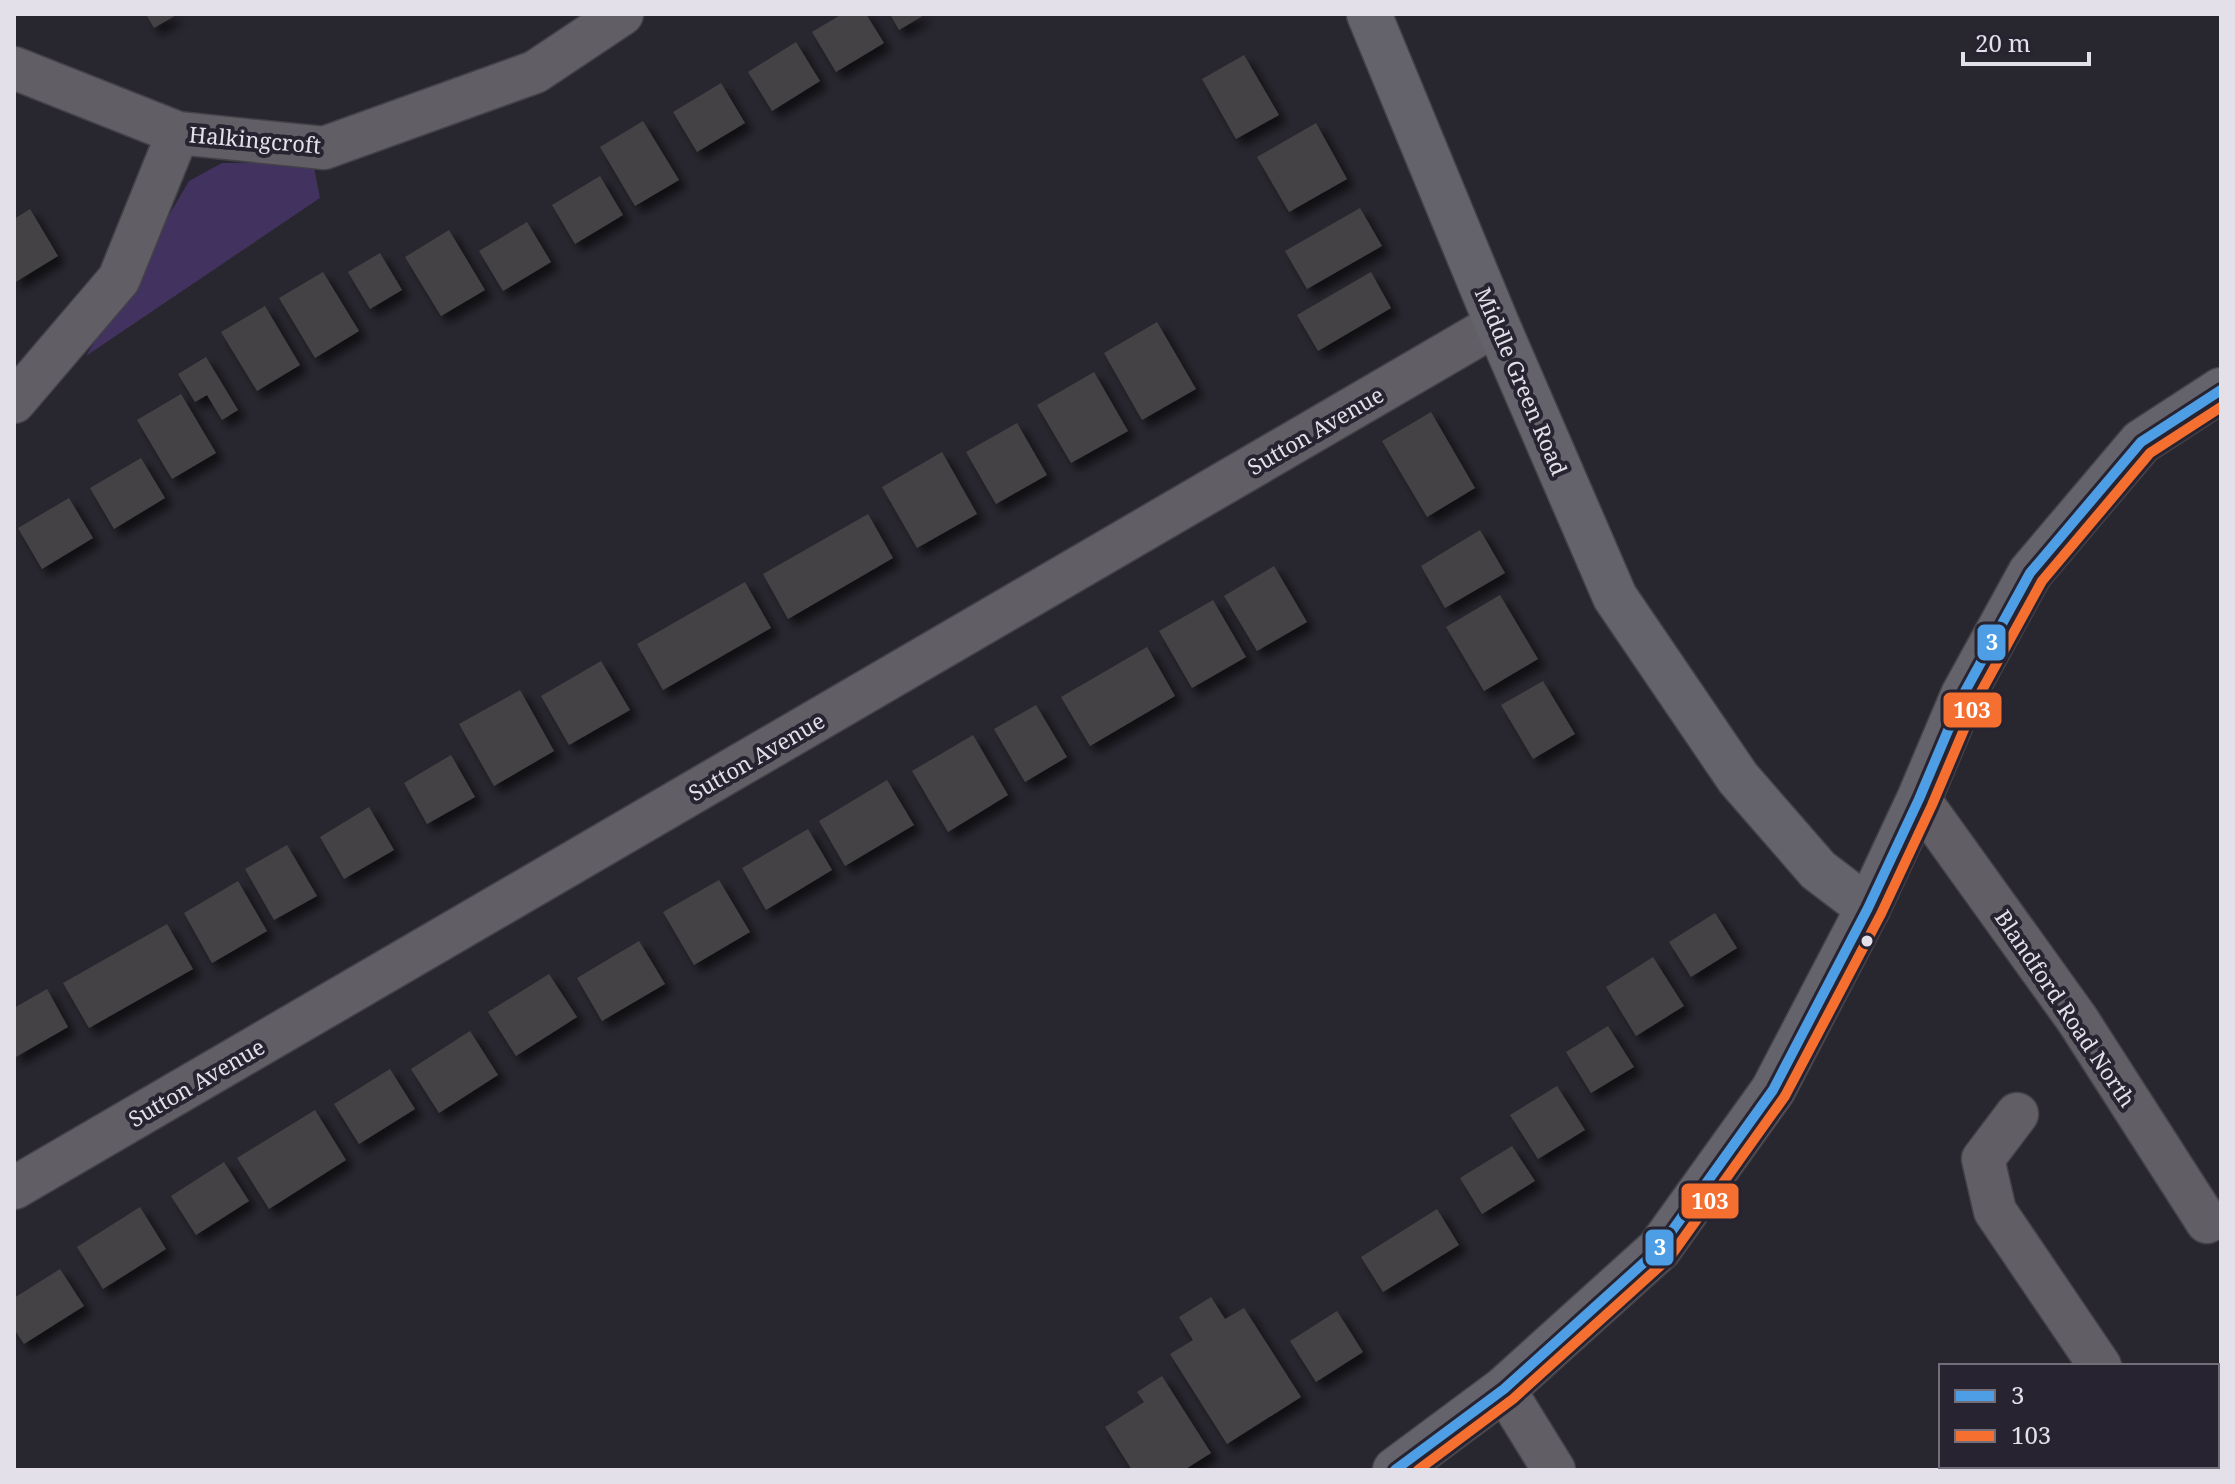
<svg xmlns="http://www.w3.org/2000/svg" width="2235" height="1484" font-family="'Noto Serif',serif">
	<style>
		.green { fill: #42325f }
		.building { fill: #444345; filter: url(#shadow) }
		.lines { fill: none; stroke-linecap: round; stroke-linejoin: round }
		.street-casing { stroke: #444248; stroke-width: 45 }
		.secondary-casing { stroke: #444248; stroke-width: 47 }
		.street { stroke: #615f65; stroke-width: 42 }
		.secondary { stroke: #64626a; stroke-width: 44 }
		.bus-1-casing { stroke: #272331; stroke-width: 16 }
		.bus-2-casing { stroke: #272331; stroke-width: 16 }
		.bus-1 { stroke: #4d9ee5; stroke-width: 10 }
		.bus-2 { stroke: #f46f30; stroke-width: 10 }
		.bus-dot { fill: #e3e0e9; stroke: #272331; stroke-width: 3 }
		.labels { text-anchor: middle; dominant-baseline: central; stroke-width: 8; stroke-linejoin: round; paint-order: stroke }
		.street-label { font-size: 22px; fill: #e3e0e9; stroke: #272331 }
		.line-badge { stroke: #272331; stroke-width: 3 }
		.badge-label { font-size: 22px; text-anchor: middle; font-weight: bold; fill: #fff }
	</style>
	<defs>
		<filter id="shadow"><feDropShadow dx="7" dy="7" stdDeviation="4" flood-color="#0009"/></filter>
	</defs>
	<rect width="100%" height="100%" fill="#28262e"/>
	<path class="green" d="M 313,162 L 320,198 L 86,356 L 189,181 L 222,163 Z"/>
	<g class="building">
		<path d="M 146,14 L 178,14 L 154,28 Z"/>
		<path d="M 842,14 L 866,14 L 884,43 L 836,72 L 812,32 Z"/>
		<path d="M 890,14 L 926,14 L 899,30 Z"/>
		<path d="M 796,42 L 820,81 L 772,111 L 748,72 Z"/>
		<path d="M 1244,55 L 1279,115 L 1236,139 L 1202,79 Z"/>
		<path d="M 721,83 L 745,123 L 697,152 L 673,112 Z"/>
		<path d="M 643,121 L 679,180 L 635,206 L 600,147 Z"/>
		<path d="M 1316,123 L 1347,179 L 1289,212 L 1257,157 Z"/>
		<path d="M 600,176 L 623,215 L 575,244 L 552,205 Z"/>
		<path d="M 1360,208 L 1382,246 L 1307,289 L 1285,251 Z"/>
		<path d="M 30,209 L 58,256 L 14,283 L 14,219 Z"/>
		<path d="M 527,222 L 551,262 L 503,291 L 479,251 Z"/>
		<path d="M 449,230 L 485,290 L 441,316 L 405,257 Z"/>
		<path d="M 380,253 L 402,290 L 370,309 L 348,272 Z"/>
		<path d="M 323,272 L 359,331 L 315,358 L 279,298 Z"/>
		<path d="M 1371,272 L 1391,308 L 1318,351 L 1297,315 Z"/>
		<path d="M 265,306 L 300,365 L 257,391 L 221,332 Z"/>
		<path d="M 1157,322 L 1196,389 L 1142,420 L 1104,353 Z"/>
		<path d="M 206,357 L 238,410 L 222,420 L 207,395 L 195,402 L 178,374 Z"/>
		<path d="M 1094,372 L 1128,431 L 1071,463 L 1037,405 Z"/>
		<path d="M 181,394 L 216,453 L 172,479 L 137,420 Z"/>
		<path d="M 1431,412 L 1475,488 L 1427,517 L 1382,441 Z"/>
		<path d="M 1017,423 L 1047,475 L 996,504 L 966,452 Z"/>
		<path d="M 942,452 L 977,514 L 917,548 L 882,487 Z"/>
		<path d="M 141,458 L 165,498 L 114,529 L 90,488 Z"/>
		<path d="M 69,498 L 93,538 L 42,569 L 18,528 Z"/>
		<path d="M 868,514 L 893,558 L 788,619 L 763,574 Z"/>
		<path d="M 1480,530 L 1505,573 L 1445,608 L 1421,566 Z"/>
		<path d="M 1274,566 L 1307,622 L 1257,651 L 1224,596 Z"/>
		<path d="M 745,582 L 771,628 L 663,690 L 637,644 Z"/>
		<path d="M 1500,595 L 1538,659 L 1484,691 L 1446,627 Z"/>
		<path d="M 1213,600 L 1246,657 L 1192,688 L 1159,631 Z"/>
		<path d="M 1147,647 L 1175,696 L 1090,746 L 1061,697 Z"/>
		<path d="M 601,661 L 630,710 L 569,745 L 541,696 Z"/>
		<path d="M 1543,681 L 1575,734 L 1533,759 L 1501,705 Z"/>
		<path d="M 520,690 L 554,751 L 494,786 L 459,724 Z"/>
		<path d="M 1036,705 L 1067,757 L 1025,782 L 994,729 Z"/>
		<path d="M 973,735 L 1008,795 L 948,832 L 912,771 Z"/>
		<path d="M 451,755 L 475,797 L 427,824 L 404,783 Z"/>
		<path d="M 887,780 L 914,825 L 845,866 L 819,821 Z"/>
		<path d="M 369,807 L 394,850 L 344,879 L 320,837 Z"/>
		<path d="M 808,829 L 832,870 L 766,910 L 742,868 Z"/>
		<path d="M 287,845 L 317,896 L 274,920 L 245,869 Z"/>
		<path d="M 719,880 L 750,932 L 694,965 L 663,912 Z"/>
		<path d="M 238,881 L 267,931 L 212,963 L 184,913 Z"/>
		<path d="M 1715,913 L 1737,948 L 1691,977 L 1669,942 Z"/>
		<path d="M 167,924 L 193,969 L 89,1028 L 63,983 Z"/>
		<path d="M 639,941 L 665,984 L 602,1021 L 577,978 Z"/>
		<path d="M 1653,957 L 1684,1006 L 1636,1036 L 1606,987 Z"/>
		<path d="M 549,974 L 577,1017 L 516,1056 L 488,1012 Z"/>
		<path d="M 47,989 L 68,1027 L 14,1058 L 14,1008 Z"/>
		<path d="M 1608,1026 L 1634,1067 L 1591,1093 L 1566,1052 Z"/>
		<path d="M 470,1031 L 498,1075 L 439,1113 L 411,1069 Z"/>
		<path d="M 390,1069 L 415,1109 L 359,1144 L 334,1104 Z"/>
		<path d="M 1557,1086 L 1585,1130 L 1538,1159 L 1510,1115 Z"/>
		<path d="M 315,1110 L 346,1160 L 269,1209 L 237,1158 Z"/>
		<path d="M 1512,1146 L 1535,1181 L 1482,1214 L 1460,1178 Z"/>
		<path d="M 224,1162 L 249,1201 L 196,1235 L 171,1196 Z"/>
		<path d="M 140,1207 L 166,1249 L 103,1289 L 77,1247 Z"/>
		<path d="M 1437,1209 L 1459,1245 L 1383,1292 L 1361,1257 Z"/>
		<path d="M 60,1269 L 84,1306 L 24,1344 L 14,1329 L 14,1298 Z"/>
		<path d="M 1211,1297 L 1225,1319 L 1244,1308 L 1301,1397 L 1227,1444 L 1170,1354 L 1193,1340 L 1179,1317 Z"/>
		<path d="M 1337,1311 L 1363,1352 L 1316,1382 L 1290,1341 Z"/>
		<path d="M 1162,1376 L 1211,1453 L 1184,1470 L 1132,1470 L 1105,1427 L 1144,1402 L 1137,1392 Z"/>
	</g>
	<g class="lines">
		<g class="street-casing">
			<g id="street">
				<path d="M 14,68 L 178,133 L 324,148 L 535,72 L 622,14"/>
				<path d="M 14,402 L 119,279 L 178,133"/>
				<path d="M 1919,799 L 2077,1019 L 2207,1222"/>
				<path d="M 2017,1114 L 1983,1159 L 1995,1211 L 2100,1366"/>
				<path d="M 14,1188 L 1497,324"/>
				<path d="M 1504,1389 L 1554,1470"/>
				<path d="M 2167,1466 L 2170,1470"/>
			</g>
		</g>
		<g class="secondary-casing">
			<g id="secondary">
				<path d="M 1369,14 L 1497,324 L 1615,597 L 1738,778 L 1818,870 L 1868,908"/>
				<path d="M 1395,1470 L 1504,1389 L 1659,1249 L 1773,1090 L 1868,908 L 1919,799 L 1963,695 L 2030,573 L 2141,442 L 2221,390"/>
			</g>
		</g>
		<use href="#street" class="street"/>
		<use href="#secondary" class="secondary"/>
		<g class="bus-1-casing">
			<path id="bus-1" d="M 1395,1470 L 1504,1389 L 1659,1249 L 1773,1090 L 1868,908 L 1919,799 L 1963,695 L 2030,573 L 2141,442 L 2221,390"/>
		</g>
		<g class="bus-2-casing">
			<path id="bus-2" d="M 1418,1470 L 1513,1399 L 1670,1257 L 1785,1096 L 1881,914 L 1932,805 L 1976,701 L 2042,581 L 2150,453 L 2221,407"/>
		</g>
		<use href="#bus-1" class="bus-1"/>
		<use href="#bus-2" class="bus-2"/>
	</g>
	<circle class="bus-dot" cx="1867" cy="941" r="7"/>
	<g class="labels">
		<g class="street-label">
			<text transform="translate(255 139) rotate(5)">Halkingcroft</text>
			<text transform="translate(1522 381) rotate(67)">Middle Green Road</text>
			<text transform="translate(1315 430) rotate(-30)">Sutton Avenue</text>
			<text transform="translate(756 756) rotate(-30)">Sutton Avenue</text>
			<text transform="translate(2066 1008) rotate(56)">Blandford Road North</text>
			<text transform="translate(196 1082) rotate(-30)">Sutton Avenue</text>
		</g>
	</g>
	<g class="line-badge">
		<rect x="1976" y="623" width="31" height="39" rx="8" fill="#4d9ee5"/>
		<rect x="1942" y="691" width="61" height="38" rx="8" fill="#f46f30"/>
		<rect x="1680" y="1182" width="60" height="38" rx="8" fill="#f46f30"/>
		<rect x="1644" y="1228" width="31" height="39" rx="8" fill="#4d9ee5"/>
	</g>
	<g class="badge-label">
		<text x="1992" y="650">3</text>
		<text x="1972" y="718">103</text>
		<text x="1710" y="1209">103</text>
		<text x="1660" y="1255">3</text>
	</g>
	<rect width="2235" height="1484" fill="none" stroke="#e3e0e9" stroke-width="32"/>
	<rect x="1939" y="1364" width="280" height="104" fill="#272331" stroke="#726f7b" stroke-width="2"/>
	<rect x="1955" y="1390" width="40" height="12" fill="#4d9ee5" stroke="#726f7b" stroke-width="2"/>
	<text x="2011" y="1404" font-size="24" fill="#e3e0e9">3</text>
	<rect x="1955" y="1430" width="40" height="12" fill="#f46f30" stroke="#726f7b" stroke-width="2"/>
	<text x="2011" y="1444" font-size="24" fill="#e3e0e9">103</text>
	<path d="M1963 52v12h126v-12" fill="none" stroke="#e3e0e9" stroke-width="4"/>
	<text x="1975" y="52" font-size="24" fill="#e3e0e9" stroke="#272331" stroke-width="6" paint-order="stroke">20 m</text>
</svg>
